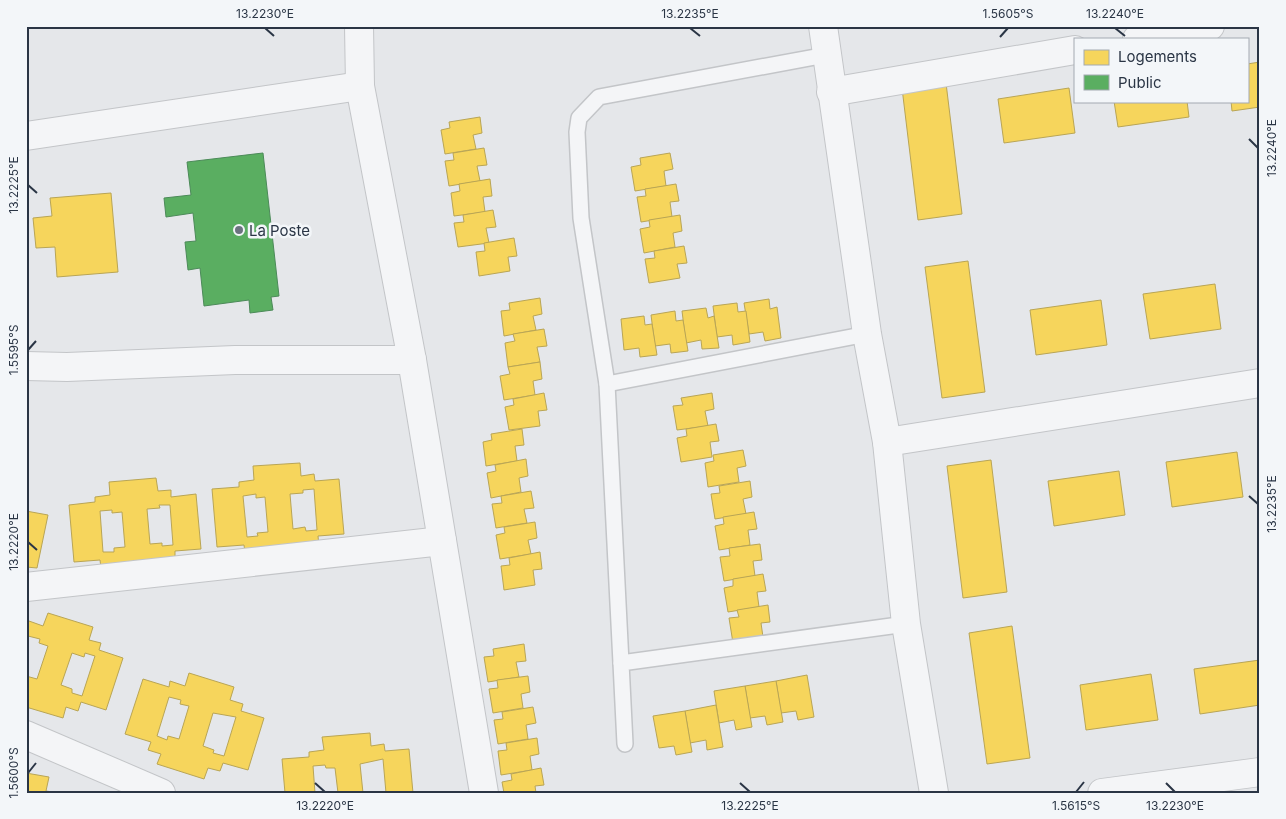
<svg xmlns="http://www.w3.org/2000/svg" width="1286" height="819" font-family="Inter,sans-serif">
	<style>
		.homes { fill: #f6d55c; stroke: #b9a555; fill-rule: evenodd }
		.public { fill: #5aae61; stroke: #4c8a59 }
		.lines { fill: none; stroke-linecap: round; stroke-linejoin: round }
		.service-casing { stroke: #c3c5c8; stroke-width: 18 }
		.minor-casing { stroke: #c3c5c8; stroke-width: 30 }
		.tertiary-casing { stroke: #c3c5c8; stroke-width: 30 }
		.service { stroke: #f4f5f7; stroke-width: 15 }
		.minor { stroke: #f4f5f7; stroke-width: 28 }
		.tertiary { stroke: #f4f5f7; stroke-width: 28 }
		.ticks { fill: none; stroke: #2a3545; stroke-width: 2 }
		.poi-dot { fill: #6b737f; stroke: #f3f6f9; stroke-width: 2 }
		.labels { text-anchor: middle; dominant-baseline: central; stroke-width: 5; stroke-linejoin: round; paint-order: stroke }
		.poi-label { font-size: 15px; fill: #2a3545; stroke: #f3f6f9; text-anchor: start }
		.neatline { fill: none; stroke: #2a3545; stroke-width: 2 }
		.ticks-label { font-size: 12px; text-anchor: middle; fill: #2a3545 }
	</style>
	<rect width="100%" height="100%" fill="#e5e7ea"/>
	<g class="homes">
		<path d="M 1260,62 L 1260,107 L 1232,111 L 1231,101 L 1247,101 L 1247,64 Z"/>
		<path d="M 946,83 L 962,214 L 918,220 L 902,88 Z"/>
		<path d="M 1069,88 L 1075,133 L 1004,143 L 998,99 Z"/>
		<path d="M 1114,101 L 1187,101 L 1189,117 L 1118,127 Z"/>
		<path d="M 480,117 L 482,133 L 473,135 L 476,149 L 445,154 L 441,130 L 450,128 L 449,122 Z"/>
		<path d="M 484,148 L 487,165 L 477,166 L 480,181 L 449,186 L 445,161 L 454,160 L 453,153 Z"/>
		<path d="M 670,153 L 673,169 L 664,171 L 666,186 L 635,191 L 631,167 L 641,165 L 640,158 Z"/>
		<path d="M 490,179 L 492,196 L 483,197 L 485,212 L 454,216 L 451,193 L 460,191 L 459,184 Z"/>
		<path d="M 676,184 L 679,201 L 670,202 L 672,217 L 641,222 L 637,197 L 646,196 L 645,189 Z"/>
		<path d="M 111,193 L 118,272 L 57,277 L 55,247 L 36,248 L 33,218 L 52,216 L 50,198 Z"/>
		<path d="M 493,210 L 496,227 L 486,228 L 489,243 L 458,247 L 454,223 L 464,222 L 463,215 Z"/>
		<path d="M 680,215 L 682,231 L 673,233 L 675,247 L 644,253 L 640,229 L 650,227 L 649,220 Z"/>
		<path d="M 514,238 L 517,256 L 508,257 L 510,271 L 479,276 L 476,252 L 485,251 L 484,243 Z"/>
		<path d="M 684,246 L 687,263 L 677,264 L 680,278 L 649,283 L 645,259 L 655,258 L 654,251 Z"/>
		<path d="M 968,261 L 985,392 L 942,398 L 925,267 Z"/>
		<path d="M 1215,284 L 1221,329 L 1150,339 L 1143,294 Z"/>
		<path d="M 540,298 L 542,314 L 533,316 L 536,330 L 504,336 L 501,311 L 510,310 L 509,303 Z"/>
		<path d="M 769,299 L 770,309 L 777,307 L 781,338 L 765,341 L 763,332 L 749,334 L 744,303 Z"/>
		<path d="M 1101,300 L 1107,345 L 1036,355 L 1030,310 Z"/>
		<path d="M 737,303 L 738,312 L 746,311 L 750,342 L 733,345 L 732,335 L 717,337 L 713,306 Z"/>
		<path d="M 706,308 L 708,318 L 714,316 L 719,348 L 702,349 L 701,340 L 686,343 L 682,311 Z"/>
		<path d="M 675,311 L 676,321 L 683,320 L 688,351 L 671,353 L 670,344 L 655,346 L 651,315 Z"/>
		<path d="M 644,316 L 645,325 L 652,324 L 657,355 L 640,357 L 639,348 L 624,350 L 621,319 Z"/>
		<path d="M 544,329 L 547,346 L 537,347 L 540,362 L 508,367 L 505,343 L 515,341 L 513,334 Z"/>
		<path d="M 540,362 L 542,379 L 533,381 L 535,395 L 504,400 L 500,376 L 510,374 L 508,367 Z"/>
		<path d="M 544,393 L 547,410 L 538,411 L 540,426 L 509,430 L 505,407 L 514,405 L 513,399 Z"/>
		<path d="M 712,393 L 714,409 L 705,411 L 708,426 L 677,430 L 673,406 L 683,405 L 681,398 Z"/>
		<path d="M 716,424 L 719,441 L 710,442 L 712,457 L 681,462 L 677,438 L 687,436 L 686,429 Z"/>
		<path d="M 522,429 L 524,445 L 515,446 L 517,461 L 486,466 L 483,442 L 492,440 L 491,434 Z"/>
		<path d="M 743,450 L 746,466 L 737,468 L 739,482 L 708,487 L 705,463 L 714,461 L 713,455 Z"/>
		<path d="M 1237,452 L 1243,497 L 1172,507 L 1166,462 Z"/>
		<path d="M 526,459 L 528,476 L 519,478 L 521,492 L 491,498 L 487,473 L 496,471 L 495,465 Z"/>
		<path d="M 991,460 L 1007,592 L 963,598 L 947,466 Z"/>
		<path d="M 300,463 L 301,476 L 314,474 L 315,481 L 339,479 L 344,534 L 318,536 L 319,546 L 245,553 L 244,545 L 217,547 L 212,489 L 239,487 L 239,482 L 254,480 L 253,466 ZM 314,489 L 317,530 L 306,531 L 305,527 L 293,529 L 290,494 L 303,493 L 303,490 ZM 256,494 L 256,498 L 265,497 L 268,532 L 257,533 L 258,536 L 247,537 L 243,496 Z"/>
		<path d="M 1119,471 L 1125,515 L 1054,526 L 1048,481 Z"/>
		<path d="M 156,478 L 158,491 L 171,490 L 171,497 L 196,494 L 201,549 L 175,551 L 175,561 L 101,568 L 100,560 L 74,562 L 69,505 L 95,502 L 95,497 L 110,495 L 109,482 ZM 159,505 L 170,505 L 173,545 L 162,546 L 162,543 L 150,544 L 147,509 L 160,508 ZM 112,510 L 112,513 L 122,512 L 125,547 L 114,548 L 114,552 L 103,552 L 100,511 Z"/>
		<path d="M 750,481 L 752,497 L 743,499 L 746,514 L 715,519 L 711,494 L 720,493 L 719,486 Z"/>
		<path d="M 531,491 L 534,508 L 524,509 L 527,523 L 496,528 L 492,504 L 502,503 L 501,496 Z"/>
		<path d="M 26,511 L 48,515 L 37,568 L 26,567 Z"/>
		<path d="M 754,512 L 757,529 L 748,530 L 750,545 L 719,550 L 715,526 L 724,524 L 723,517 Z"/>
		<path d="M 535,522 L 537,538 L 528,540 L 531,554 L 500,559 L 496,535 L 505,533 L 504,527 Z"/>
		<path d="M 760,544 L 762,560 L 753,561 L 755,576 L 724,581 L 720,557 L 730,556 L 729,548 Z"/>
		<path d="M 540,552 L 542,569 L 533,570 L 535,585 L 504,590 L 501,566 L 510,565 L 509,558 Z"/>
		<path d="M 763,574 L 766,591 L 757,592 L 759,607 L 728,612 L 724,588 L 733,586 L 733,579 Z"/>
		<path d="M 768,605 L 770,622 L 761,623 L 763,637 L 733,643 L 729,618 L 739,617 L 737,610 Z"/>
		<path d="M 48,613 L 93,627 L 89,640 L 101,643 L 99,650 L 123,658 L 106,710 L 81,702 L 78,711 L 66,707 L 63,718 L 26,707 L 26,676 L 37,679 L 48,646 L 39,643 L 40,639 L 28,636 L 26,641 L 26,626 L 29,621 L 43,626 ZM 72,653 L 84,657 L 85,653 L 95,656 L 82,696 L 72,693 L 72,689 L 61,685 Z"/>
		<path d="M 1012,626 L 1030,758 L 987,764 L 969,633 Z"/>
		<path d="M 524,644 L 526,661 L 516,662 L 519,677 L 488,682 L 484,657 L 494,656 L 493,649 Z"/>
		<path d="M 1260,660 L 1260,705 L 1200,714 L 1194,669 Z"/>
		<path d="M 189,673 L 234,687 L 230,700 L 243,704 L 241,711 L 264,718 L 248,770 L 223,763 L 220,771 L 208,768 L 204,779 L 157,764 L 161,754 L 148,750 L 151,742 L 125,734 L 143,679 L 169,687 L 170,681 L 185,686 ZM 169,697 L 181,700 L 180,704 L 189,706 L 179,739 L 168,736 L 167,740 L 157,736 ZM 213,713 L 236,717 L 224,756 L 213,753 L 214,750 L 203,746 Z"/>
		<path d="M 1151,674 L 1158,720 L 1086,730 L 1080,685 Z"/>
		<path d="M 807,675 L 814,717 L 798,720 L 796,711 L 781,713 L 776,681 Z"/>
		<path d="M 528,676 L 530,692 L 521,694 L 523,708 L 493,713 L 489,689 L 498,688 L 497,680 Z"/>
		<path d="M 776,681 L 783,722 L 767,725 L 765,716 L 750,718 L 745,686 Z"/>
		<path d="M 745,686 L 752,727 L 736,730 L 734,720 L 719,723 L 714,691 Z"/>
		<path d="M 716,705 L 723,747 L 707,750 L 706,740 L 690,743 L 685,711 Z"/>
		<path d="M 533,707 L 536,723 L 526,725 L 528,739 L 498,744 L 494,720 L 503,719 L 502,712 Z"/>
		<path d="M 685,711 L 692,752 L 676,755 L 674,746 L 659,748 L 653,716 Z"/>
		<path d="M 370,733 L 371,746 L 384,744 L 385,751 L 409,749 L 413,793 L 386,793 L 383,759 L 360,764 L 363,793 L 338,793 L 335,768 L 326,768 L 325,765 L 313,766 L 315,793 L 285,793 L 282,759 L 309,757 L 309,752 L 324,750 L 322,737 Z"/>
		<path d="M 537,738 L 539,754 L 530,756 L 532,770 L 501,775 L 498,751 L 507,750 L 506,743 Z"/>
		<path d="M 541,768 L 544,785 L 535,786 L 536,793 L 504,793 L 502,782 L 512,780 L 511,774 Z"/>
		<path d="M 26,773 L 49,777 L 46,791 L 59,793 L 26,793 Z"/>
	</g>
	<path class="public" d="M 263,153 L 279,296 L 271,297 L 273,310 L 250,313 L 249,300 L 204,306 L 200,268 L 188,270 L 185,242 L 196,241 L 193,213 L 166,217 L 164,198 L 191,195 L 187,162 Z"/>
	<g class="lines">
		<g class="service-casing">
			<g id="service">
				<path d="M 607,384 L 867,334"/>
				<path d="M 621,663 L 607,384 L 581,218 L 577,132 L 579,118 L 599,97 L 826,55"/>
				<path d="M 625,744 L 621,663 L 906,624"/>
			</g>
		</g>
		<g class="minor-casing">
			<g id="minor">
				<path d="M 823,26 L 867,334 L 887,442 L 906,624 L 934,793"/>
				<path d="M 1137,39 L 1210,26"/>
				<path d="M 831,92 L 1075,50"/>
				<path d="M 26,136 L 360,86"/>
				<path d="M 26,366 L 67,367 L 235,360 L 412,360"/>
				<path d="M 887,442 L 1260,383"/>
				<path d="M 26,587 L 442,541"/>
				<path d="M 26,735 L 161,793"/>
				<path d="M 1102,793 L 1260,772"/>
			</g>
		</g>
		<g class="tertiary-casing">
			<path id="tertiary" d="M 359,26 L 360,86 L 412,360 L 484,793"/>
		</g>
		<use href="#service" class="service"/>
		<use href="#minor" class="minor"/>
		<use href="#tertiary" class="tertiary"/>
	</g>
	<path class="ticks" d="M 265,28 L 274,36M 690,28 L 700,36M 1115,28 L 1125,36M 1000,37 L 1008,28M 1249,139 L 1258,148M 28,185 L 37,193M 28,350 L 36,341M 1249,496 L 1258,504M 28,542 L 37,550M 28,773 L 36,763M 315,783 L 325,792M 740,783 L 750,792M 1166,783 L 1175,792M 1076,792 L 1084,782"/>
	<circle class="poi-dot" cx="239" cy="230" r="5"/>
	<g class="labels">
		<g class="poi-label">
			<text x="249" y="230">La Poste</text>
		</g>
	</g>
	<rect width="1286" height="819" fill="none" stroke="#f3f6f9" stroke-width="55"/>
	<rect x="1074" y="38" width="175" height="65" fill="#f3f6f9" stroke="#a3a9b1"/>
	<rect x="1084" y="50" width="25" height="15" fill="#f6d55c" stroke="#a3a9b1"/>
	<text x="1118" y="62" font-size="15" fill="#2a3545">Logements</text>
	<rect x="1084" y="75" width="25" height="15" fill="#5aae61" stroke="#a3a9b1"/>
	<text x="1118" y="88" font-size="15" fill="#2a3545">Public</text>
	<rect x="28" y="28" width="1230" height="764" class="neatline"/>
	<g class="ticks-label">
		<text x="265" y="18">13.2230°E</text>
		<text x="690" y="18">13.2235°E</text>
		<text x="1008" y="18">1.5605°S</text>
		<text x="1115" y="18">13.2240°E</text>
		<text transform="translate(1272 148) rotate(-90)" y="4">13.2240°E</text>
		<text transform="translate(14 185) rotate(-90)" y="4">13.2225°E</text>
		<text transform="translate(14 350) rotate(-90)" y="4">1.5595°S</text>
		<text transform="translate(1272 504) rotate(-90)" y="4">13.2235°E</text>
		<text transform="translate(14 542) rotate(-90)" y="4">13.2220°E</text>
		<text transform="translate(14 773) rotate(-90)" y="4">1.5600°S</text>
		<text x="325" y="810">13.2220°E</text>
		<text x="750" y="810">13.2225°E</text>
		<text x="1076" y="810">1.5615°S</text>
		<text x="1175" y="810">13.2230°E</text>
	</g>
</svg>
